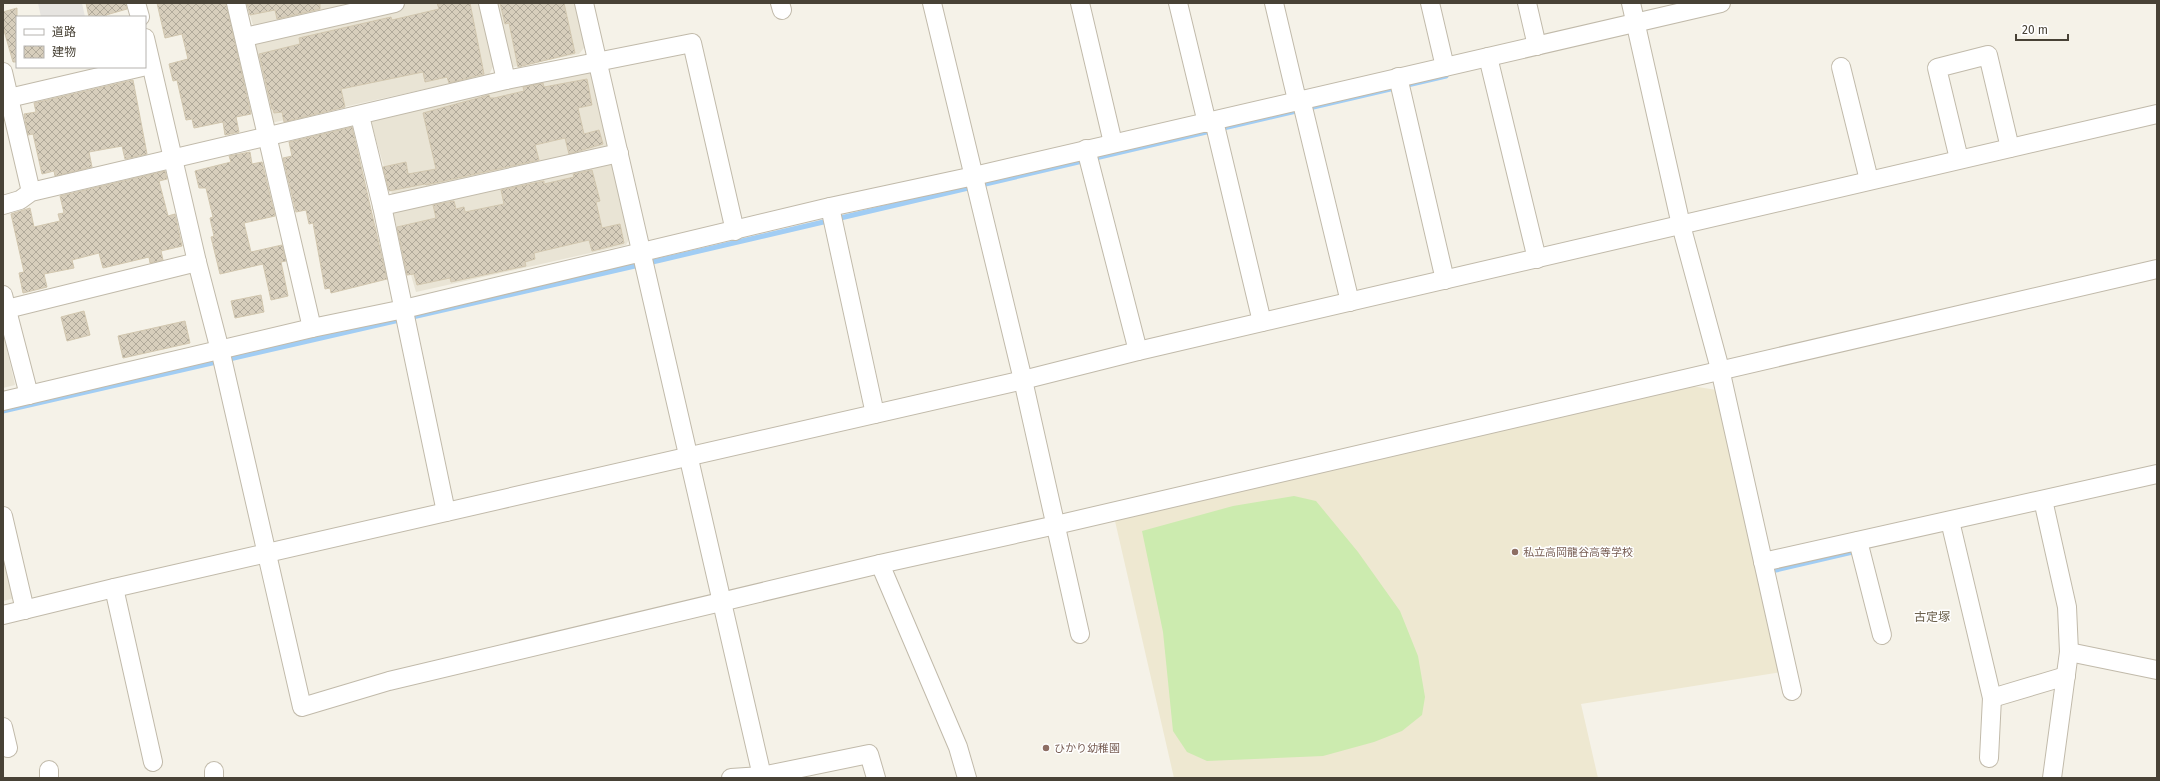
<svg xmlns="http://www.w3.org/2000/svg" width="2160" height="781" font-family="'Fira Sans','Noto Sans JP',sans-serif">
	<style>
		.residential { fill: #e9e4d5 }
		.education { fill: #eee8d1 }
		.pitch { fill: #ccebaf }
		.parking { fill: #e6e4e0 }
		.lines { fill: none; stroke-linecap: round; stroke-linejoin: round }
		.stream { stroke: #a1cdf4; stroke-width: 5 }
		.building { fill: url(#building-cross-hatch); stroke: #d2c7af }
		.street-casing { stroke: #c1baaa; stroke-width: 20 }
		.street { stroke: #fff; stroke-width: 18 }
		.education-dot { fill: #8d6e63; stroke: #fff; stroke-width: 1.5 }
		.labels { text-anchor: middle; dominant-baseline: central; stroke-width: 3; stroke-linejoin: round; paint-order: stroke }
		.education-label { font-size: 11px; fill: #785e54; stroke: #fff; text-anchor: start }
		.neighbourhood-label { font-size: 12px; fill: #6c614d; stroke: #fff }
	</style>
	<defs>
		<pattern id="building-cross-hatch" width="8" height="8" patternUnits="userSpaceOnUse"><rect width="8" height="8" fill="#d7cebc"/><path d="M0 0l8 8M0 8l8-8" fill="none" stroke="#b0a99a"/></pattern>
	</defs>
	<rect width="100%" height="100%" fill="#f5f2e8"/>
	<g class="residential">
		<path d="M 246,3 L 361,3 L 254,28 Z"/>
		<path d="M 399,3 L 484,3 L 496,60 L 489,75 L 271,123 L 255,44 L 260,36 Z"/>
		<path d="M 497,3 L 579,3 L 589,42 L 579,54 L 513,67 Z"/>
		<path d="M 596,70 L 611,139 L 604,154 L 394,201 L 371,123 L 380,111 Z"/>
		<path d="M 619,161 L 634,230 L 626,245 L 416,292 L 393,214 L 398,206 Z"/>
		<path d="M 3,332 L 15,385 L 3,388 Z"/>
		<path d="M 3,548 L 15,598 L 3,601 Z"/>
	</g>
	<path class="education" d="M 1691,386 L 1717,390 L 1781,672 L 1581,704 L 1598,778 L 1174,778 L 1115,521 Z"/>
	<path class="pitch" d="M 1294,496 L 1316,501 L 1358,552 L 1400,611 L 1418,656 L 1425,697 L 1422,715 L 1402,731 L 1374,742 L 1323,756 L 1207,761 L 1187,752 L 1173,731 L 1163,632 L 1142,531 L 1233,506 Z"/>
	<path class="parking" d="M 38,3 L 82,3 L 85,17 L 41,17 Z"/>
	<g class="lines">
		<g class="stream">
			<path d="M 3,411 L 661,260 L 1446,76"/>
			<path d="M 1776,570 L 1857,551"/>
		</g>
	</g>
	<g class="building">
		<path d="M 86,3 L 126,3 L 127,9 L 106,15 L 107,17 L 89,17 Z"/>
		<path d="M 157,3 L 226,3 L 251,114 L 236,117 L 239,132 L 225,135 L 223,122 L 194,128 L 192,119 L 186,120 L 177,80 L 173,81 L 169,64 L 188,59 L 182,34 L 165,38 Z"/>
		<path d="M 247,3 L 320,3 L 320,9 L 277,19 L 275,10 L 250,15 Z"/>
		<path d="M 437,3 L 470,3 L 484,74 L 449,83 L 447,77 L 425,82 L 423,72 L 341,89 L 345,107 L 284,122 L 282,112 L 274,113 L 273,109 L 272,109 L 259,54 L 300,44 L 299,38 L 391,17 L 392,20 L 439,9 Z"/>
		<path d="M 500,3 L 564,3 L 575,53 L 518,67 L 509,23 L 505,24 Z"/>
		<path d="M 17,8 L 17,62 L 13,62 L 3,27 L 3,12 Z"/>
		<path d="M 587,79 L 592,105 L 578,108 L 584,134 L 599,130 L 603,144 L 569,154 L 565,138 L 535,145 L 539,160 L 426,185 L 425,184 L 389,191 L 383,167 L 406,162 L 408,174 L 436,169 L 423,113 L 489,95 L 490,98 L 494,98 L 524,91 L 523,87 L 543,83 L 544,87 Z"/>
		<path d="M 133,80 L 147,154 L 125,159 L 122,146 L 89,152 L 92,167 L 55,176 L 54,171 L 42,174 L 33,134 L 28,135 L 24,114 L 36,112 L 34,103 Z"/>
		<path d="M 352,127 L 387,279 L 331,293 L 330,288 L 325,289 L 313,223 L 309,224 L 306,210 L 296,212 L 283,158 L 292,156 L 289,142 Z"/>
		<path d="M 250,152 L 252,164 L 262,162 L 275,216 L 244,223 L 251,252 L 282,245 L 286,261 L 281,262 L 288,296 L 271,300 L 263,264 L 220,274 L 211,237 L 214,236 L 210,218 L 213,217 L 206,188 L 199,188 L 195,171 L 231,162 L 229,156 Z"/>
		<path d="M 592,170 L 600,201 L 596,202 L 602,228 L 620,224 L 624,243 L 592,251 L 589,240 L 534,253 L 535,259 L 525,262 L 526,266 L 451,282 L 450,278 L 417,285 L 414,274 L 407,275 L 397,227 L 436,218 L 433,205 L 454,201 L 456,209 L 464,207 L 465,212 L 504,204 L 501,190 L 544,181 L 544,184 L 574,177 L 573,174 Z"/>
		<path d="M 165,171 L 167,179 L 159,181 L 168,216 L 175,214 L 182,246 L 161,251 L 163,260 L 150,263 L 149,257 L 103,268 L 99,253 L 72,260 L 74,268 L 44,274 L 47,287 L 23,293 L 19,273 L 24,272 L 11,214 L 30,208 L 34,227 L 60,221 L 58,214 L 64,213 L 60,196 Z"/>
		<path d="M 261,295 L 264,312 L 235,318 L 231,301 Z"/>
		<path d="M 84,311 L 90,335 L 67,341 L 61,317 Z"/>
		<path d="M 185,321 L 190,343 L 123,358 L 118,336 Z"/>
	</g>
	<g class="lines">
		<g class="street-casing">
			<g id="street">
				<path d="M 136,3 L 140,17"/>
				<path d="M 236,3 L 312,328"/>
				<path d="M 488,3 L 506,80"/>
				<path d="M 584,3 L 762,776"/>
				<path d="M 780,3 L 782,10"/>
				<path d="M 932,3 L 1023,380 L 1080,634"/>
				<path d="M 1080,3 L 1113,143"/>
				<path d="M 1178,3 L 1207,123"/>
				<path d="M 1274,3 L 1297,100"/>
				<path d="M 1430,3 L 1445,67"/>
				<path d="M 1527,3 L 1537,46"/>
				<path d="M 1631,3 L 1681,225 L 1720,369 L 1792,691"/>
				<path d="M 245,37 L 395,3"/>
				<path d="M 145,38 L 197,262 L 222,358 L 302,707 L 389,681 L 880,564 L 1056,525 L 2157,269"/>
				<path d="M 1488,57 L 1537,259"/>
				<path d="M 1841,67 L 1869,180"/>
				<path d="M 3,72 L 31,192"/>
				<path d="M 1398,77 L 1445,280"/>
				<path d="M 9,98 L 142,67"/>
				<path d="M 1301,99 L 1350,302"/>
				<path d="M 360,116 L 382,206 L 446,512"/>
				<path d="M 1214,121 L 1262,322"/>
				<path d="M 1086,149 L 1138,351"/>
				<path d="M 1959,159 L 1937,68 L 1988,55 L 2010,148"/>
				<path d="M 3,205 L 20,200 L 31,192 L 506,80 L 692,43 L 735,231"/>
				<path d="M 382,206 L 619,153"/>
				<path d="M 830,207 L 875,414"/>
				<path d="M 3,295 L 29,395"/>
				<path d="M 7,309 L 197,262"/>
				<path d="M 3,401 L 312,328 L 404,309 L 830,207 L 974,176 L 1721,3"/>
				<path d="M 2043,500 L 2067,607 L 2069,652 L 2052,778"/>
				<path d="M 3,516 L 25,610"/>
				<path d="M 1950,521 L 1992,698 L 1989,758"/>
				<path d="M 1858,541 L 1882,635"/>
				<path d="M 1763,562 L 2157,474"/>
				<path d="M 880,564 L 958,747 L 967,778"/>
				<path d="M 114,588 L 153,762"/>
				<path d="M 3,615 L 114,588 L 1023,380 L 1138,351 L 2157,114"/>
				<path d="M 2069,652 L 2157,670"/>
				<path d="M 1992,698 L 2066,676"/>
				<path d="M 3,727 L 8,748"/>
				<path d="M 49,778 L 49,770"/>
				<path d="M 214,778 L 214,771"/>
				<path d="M 731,778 L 762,776 L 869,754 L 876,778"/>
			</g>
		</g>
		<use href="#street" class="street"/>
	</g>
	<g class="education-dot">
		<circle cx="1515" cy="552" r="4"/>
		<circle cx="1046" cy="748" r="4"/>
	</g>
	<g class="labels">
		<g class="education-label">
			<text x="1523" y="552">私立高岡龍谷高等学校</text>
			<text x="1054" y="748">ひかり幼稚園</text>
		</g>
		<g class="neighbourhood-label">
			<text x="1932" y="617">古定塚</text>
		</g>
	</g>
	<rect width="2160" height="781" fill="none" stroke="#484236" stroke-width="8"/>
	<rect x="16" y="16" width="130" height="52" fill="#ffffff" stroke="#b6b3af"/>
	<rect x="24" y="29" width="20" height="6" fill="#ffffff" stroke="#b6b3af"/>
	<text x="52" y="36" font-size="12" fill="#484236">道路</text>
	<rect x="24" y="46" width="20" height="12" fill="url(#building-cross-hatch)" stroke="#b6b3af"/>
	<text x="52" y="56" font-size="12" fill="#484236">建物</text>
	<path d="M2016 34v6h52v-6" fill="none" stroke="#484236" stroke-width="2"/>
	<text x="2022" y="34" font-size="12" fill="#484236" stroke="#ffffff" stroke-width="3" paint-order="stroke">20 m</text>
</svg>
